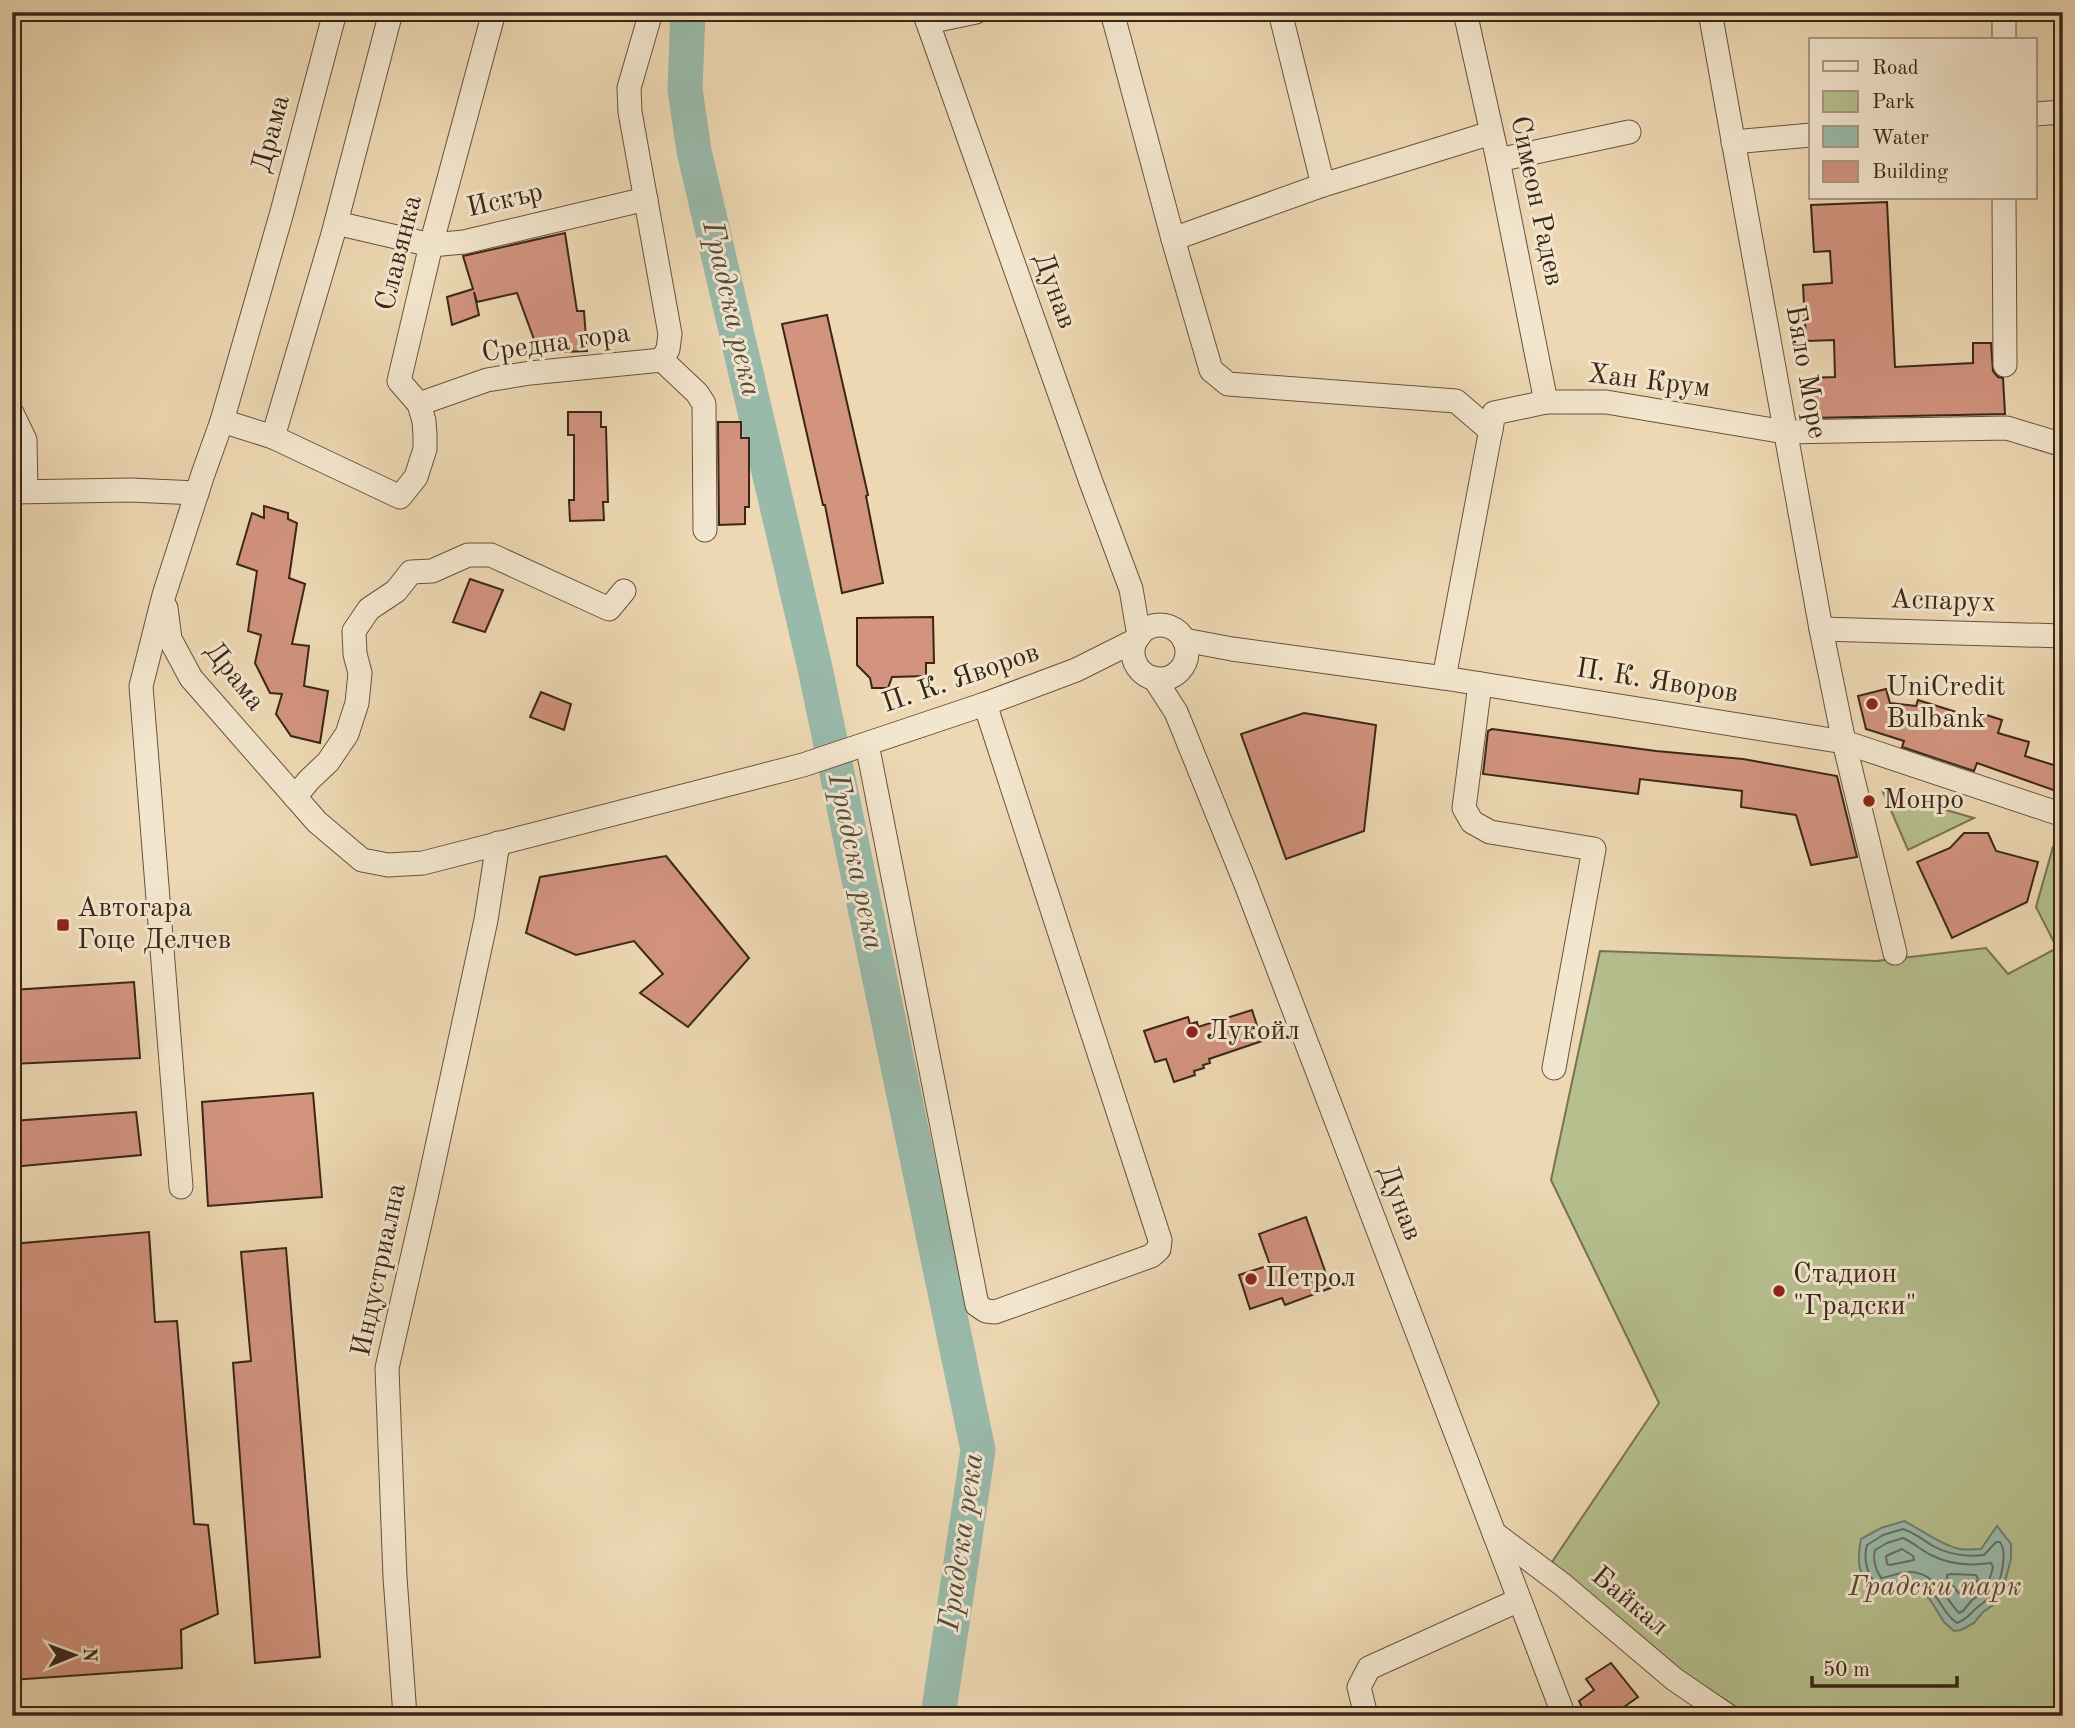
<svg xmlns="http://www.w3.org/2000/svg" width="2075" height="1728" font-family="'Old Standard TT',serif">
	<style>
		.green { fill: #b6bf8e; stroke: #787253; stroke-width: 2 }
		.water { fill: #99baab; stroke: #737f70; stroke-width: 2 }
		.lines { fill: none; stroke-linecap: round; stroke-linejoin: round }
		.shore { stroke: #6a7062; stroke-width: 2 }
		.river { stroke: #99baab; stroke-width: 35 }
		.building { fill: #d2937f; stroke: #3a2618; stroke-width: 2 }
		.minor-casing { stroke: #67523f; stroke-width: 25 }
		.minor { stroke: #f3e6ce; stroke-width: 23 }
		.poi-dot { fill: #8f2418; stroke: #f3e6ce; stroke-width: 2.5 }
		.labels { text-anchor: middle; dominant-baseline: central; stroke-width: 6; stroke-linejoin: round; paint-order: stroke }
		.street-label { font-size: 28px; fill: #3a2618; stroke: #f3e6ce }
		.poi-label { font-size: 28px; fill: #3a2618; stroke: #f3e6ce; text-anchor: start }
		.park-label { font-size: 28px; font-style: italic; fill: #594c36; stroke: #f3e6ce }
		.water-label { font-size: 30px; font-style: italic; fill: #524b3d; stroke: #f3e6ce }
	</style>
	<rect width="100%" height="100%" fill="#edd8b3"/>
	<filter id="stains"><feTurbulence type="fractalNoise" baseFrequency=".00286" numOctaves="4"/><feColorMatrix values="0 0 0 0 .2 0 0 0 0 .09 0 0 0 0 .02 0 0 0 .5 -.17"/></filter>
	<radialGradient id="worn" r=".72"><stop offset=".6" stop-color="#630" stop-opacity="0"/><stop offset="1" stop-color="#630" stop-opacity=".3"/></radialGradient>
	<g class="green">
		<path d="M 1883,792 L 1974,818 L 1908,850 Z"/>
		<path d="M 2053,847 L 2063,849 L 2063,1716 L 1750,1716 L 1675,1667 L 1552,1562 L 1659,1403 L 1551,1180 L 1600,951 L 1876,961 L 1986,948 L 2008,974 L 2057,948 L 2036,907 Z"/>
	</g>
	<path class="water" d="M 1904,1521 C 1922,1530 1939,1544 1959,1549 C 1966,1550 1974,1549 1981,1549 L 1997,1526 L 2011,1544 L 2011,1559 L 2002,1592 L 1993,1605 L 1983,1612 L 1974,1623 L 1961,1630 L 1954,1631 L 1944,1622 L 1929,1598 L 1910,1588 L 1886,1594 L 1872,1593 C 1859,1572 1856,1563 1861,1539 L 1881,1528 Z"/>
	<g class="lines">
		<g class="shore">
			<path d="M 1903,1529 C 1915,1533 1923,1540 1933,1546 C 1949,1555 1966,1557 1984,1555 L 1996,1542 L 2000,1542 C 2008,1552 2001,1580 1995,1591 C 1991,1599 1985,1601 1979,1606 C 1970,1613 1968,1619 1957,1623 C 1939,1611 1942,1591 1914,1582 C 1901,1578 1889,1588 1876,1585 C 1867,1572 1863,1560 1867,1545 L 1883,1535 Z"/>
			<path d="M 1903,1538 C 1914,1543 1921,1550 1931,1555 C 1950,1565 1970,1566 1991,1563 L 1993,1567 L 1988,1585 L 1982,1593 L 1972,1600 L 1963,1611 L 1959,1613 C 1945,1598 1934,1571 1909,1572 C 1900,1572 1890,1577 1881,1578 C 1876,1570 1872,1560 1875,1550 L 1887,1543 Z"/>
			<path d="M 1902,1549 L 1913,1556 L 1914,1560 L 1890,1565 L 1887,1564 L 1886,1556 Z"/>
			<path d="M 1951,1574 L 1976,1575 L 1978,1579 L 1975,1586 L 1960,1595 L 1947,1578 L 1947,1575 Z"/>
		</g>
		<path class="river" d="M 688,12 L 685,89 L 694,151 L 815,668 L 978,1450 L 938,1716"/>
	</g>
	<g class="building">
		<path d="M 1887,202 L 1895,367 L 1973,363 L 1973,343 L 1991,343 L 1993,371 L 1998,377 L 2003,378 L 2005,414 L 1809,418 L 1807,378 L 1835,377 L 1834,340 L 1806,341 L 1803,285 L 1832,283 L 1830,251 L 1814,252 L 1811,205 Z"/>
		<path d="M 565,233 L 577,311 L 584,311 L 587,351 L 539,353 L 517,293 L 477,302 L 474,292 L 479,315 L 452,325 L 447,297 L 473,289 L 463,256 Z"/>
		<path d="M 827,315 L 868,495 L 866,496 L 883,583 L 842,593 L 825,505 L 823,505 L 782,324 Z"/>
		<path d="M 568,412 L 601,412 L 601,427 L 606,427 L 608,502 L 603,502 L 604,520 L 570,521 L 569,500 L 574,500 L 574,435 L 568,435 Z"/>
		<path d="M 718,422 L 741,422 L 741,438 L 749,438 L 749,507 L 745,507 L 745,524 L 719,525 Z"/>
		<path d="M 264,506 L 288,513 L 288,519 L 297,523 L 289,578 L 305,584 L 292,644 L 309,646 L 304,686 L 328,691 L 320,743 L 291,736 L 276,714 L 282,694 L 270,693 L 255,663 L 261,635 L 248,631 L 257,571 L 237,564 L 252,513 L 264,518 Z"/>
		<path d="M 470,579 L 503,590 L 485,632 L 453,622 Z"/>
		<path d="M 933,617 L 934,663 L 926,663 L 926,676 L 892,677 L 888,688 L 872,688 L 870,678 L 857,665 L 857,618 Z"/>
		<path d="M 1886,689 L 1890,703 L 1916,706 L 1918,700 L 1972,717 L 1974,711 L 2002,720 L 1998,733 L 2029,742 L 2025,756 L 2063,768 L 2063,779 L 2059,792 L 1977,763 L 1974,771 L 1902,747 L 1904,741 L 1866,729 L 1858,696 Z"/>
		<path d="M 541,692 L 571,704 L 564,730 L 530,717 Z"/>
		<path d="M 1304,713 L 1376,725 L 1364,831 L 1286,859 L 1241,734 Z"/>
		<path d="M 1492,729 L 1656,751 L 1743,759 L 1837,776 L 1857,857 L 1811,865 L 1796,815 L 1741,807 L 1742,791 L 1640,779 L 1638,794 L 1483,774 L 1488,731 Z"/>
		<path d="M 1964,833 L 1988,833 L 1996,851 L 2038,862 L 2027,902 L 1952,938 L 1917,862 L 1950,848 Z"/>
		<path d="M 666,856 L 749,958 L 688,1027 L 640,993 L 663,974 L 634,941 L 576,955 L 526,933 L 540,877 Z"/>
		<path d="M 134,982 L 140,1058 L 12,1064 L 12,990 Z"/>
		<path d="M 1252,1010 L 1262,1041 L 1209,1059 L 1210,1063 L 1203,1065 L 1204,1068 L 1194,1071 L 1195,1075 L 1174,1082 L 1166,1059 L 1155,1062 L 1144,1031 L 1188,1017 L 1190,1024 L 1197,1022 L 1198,1027 Z"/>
		<path d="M 313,1093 L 322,1197 L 208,1206 L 202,1102 Z"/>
		<path d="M 136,1112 L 141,1155 L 12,1167 L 12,1121 Z"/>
		<path d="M 1306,1217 L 1331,1288 L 1285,1305 L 1282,1298 L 1250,1309 L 1239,1275 L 1270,1265 L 1259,1234 Z"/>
		<path d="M 149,1232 L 155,1322 L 177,1321 L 194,1524 L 208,1525 L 218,1614 L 181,1630 L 182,1668 L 12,1680 L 12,1244 Z"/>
		<path d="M 286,1248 L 320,1657 L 255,1663 L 233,1363 L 251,1361 L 241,1252 Z"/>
		<path d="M 1611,1663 L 1638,1697 L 1611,1716 L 1586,1716 L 1579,1701 L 1594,1690 L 1586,1679 Z"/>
	</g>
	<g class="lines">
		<g class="minor-casing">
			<g id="minor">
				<path d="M 651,12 L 629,88 L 630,112 L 670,334 L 668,349 L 662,360"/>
				<path d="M 924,12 L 1091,482 L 1131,589 L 1139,636"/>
				<path d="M 1112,12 L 1173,239 L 1211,370 L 1228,384 L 1456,401 L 1491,431"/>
				<path d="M 1280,12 L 1323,185"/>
				<path d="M 1465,12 L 1498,160 L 1546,402"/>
				<path d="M 1710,12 L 1821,629 L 1844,742 L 1895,953"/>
				<path d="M 2004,12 L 2004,40"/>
				<path d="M 928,22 L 976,12"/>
				<path d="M 2035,114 L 2063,112"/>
				<path d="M 1733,142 L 1811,135"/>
				<path d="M 1498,160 L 1629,132"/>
				<path d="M 2004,198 L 2005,365"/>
				<path d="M 336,223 L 431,245 L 464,242 L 646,199"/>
				<path d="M 1173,239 L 1323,185 L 1491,133"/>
				<path d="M 662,360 L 697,393 L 704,404 L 705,530"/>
				<path d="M 419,404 L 487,380 L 530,373 L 662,360"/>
				<path d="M 12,413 L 25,440 L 26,491"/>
				<path d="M 222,421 L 273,437 L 400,497 L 416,477 L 425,449 L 425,436 L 424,421 L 419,404 L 399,381 L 431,245 L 494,12"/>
				<path d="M 273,437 L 333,234 L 391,12"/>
				<path d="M 12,492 L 131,490 L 197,493"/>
				<path d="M 166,608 L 170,639 L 191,678 L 317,822 L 362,860 L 388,865 L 423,863 L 803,765 L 985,704 L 1076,670 L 1136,640"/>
				<circle cx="1160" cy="652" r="27"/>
				<path d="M 1821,629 L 2063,636"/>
				<path d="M 1184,640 L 1232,649 L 1444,678 L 1844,742 L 2063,815"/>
				<path d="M 1154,678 L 1176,712 L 1245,882 L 1564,1716"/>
				<path d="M 1444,678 L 1494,413 L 1546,402 L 1606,402 L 1785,432 L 2007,428 L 2063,445"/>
				<path d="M 1480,684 L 1464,808 L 1472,822 L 1490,832 L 1594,849 L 1554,1068"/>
				<path d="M 867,744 L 977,1305 L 986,1311 L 995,1312 L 1151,1256 L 1159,1249 L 1160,1240 L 985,704"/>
				<path d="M 295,797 L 309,780 L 328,762 L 347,734 L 357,703 L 360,673 L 355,654 L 354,631 L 369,609 L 396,591 L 411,572 L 432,571 L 468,555 L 491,555 L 609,609 L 624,591"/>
				<path d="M 181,1187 L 141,686 L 164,595 L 203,474 L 222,421 L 282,212 L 335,12"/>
				<path d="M 1494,1533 L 1563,1585 L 1674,1679 L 1728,1716"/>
				<path d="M 405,1716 L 395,1577 L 387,1368 L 427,1193 L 486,920 L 498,843"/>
				<path d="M 1366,1716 L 1359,1687 L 1369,1668 L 1519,1600"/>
			</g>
		</g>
		<use href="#minor" class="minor"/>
	</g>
	<g class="poi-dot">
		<circle cx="1872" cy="704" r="7"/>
		<circle cx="1869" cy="801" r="7"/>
		<rect x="56" y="918" width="14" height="14" rx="3.5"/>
		<circle cx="1192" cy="1032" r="7"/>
		<circle cx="1251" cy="1279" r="7"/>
		<circle cx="1779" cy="1291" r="7"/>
	</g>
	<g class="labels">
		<g class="street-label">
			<text transform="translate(272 134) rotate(-75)">Драма</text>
			<text transform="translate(505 201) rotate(-13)">Искър</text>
			<text transform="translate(1536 201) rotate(78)">Симеон Радев</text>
			<text transform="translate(400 253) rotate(-76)">Славянка</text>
			<text transform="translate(1054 291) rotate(70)">Дунав</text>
			<text transform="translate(556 344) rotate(-8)">Средна гора</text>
			<text transform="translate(1805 372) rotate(80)">Бяло Море</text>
			<text transform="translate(1649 382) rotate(7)">Хан Крум</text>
			<text transform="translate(1943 602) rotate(2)">Аспарух</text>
			<text transform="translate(234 677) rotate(52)">Драма</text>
			<text transform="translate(961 679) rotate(-19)">П. К. Яворов</text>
			<text transform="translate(1657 682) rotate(9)">П. К. Яворов</text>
			<text transform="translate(1399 1203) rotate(69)">Дунав</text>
			<text transform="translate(380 1270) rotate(-78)">Индустриална</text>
			<text transform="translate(1629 1602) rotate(40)">Байкал</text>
		</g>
		<g class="poi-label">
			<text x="1886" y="688">UniCredit<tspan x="1886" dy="32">Bulbank</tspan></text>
			<text x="1883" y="801">Монро</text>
			<text x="77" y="909">Автогара<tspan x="77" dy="32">Гоце Делчев</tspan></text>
			<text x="1206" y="1032">Лукойл</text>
			<text x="1793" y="1275">Стадион<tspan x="1793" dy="32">"Градски"</tspan></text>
			<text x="1265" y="1279">Петрол</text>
		</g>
		<g class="park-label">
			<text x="1935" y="1588">Градски парк</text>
		</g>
		<g class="water-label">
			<text transform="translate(731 309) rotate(77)">Градска река</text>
			<text transform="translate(855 862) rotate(78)">Градска река</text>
			<text transform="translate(962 1542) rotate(-82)">Градска река</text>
		</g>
	</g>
	<rect width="2075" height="1728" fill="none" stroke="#edd8b3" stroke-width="42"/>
	<rect x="14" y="14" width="2047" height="1700" fill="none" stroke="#3a2618" stroke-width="3.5"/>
	<rect x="21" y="21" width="2033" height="1686" fill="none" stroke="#3a2618" stroke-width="2"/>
	<rect x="1809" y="38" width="228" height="161" fill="#f3e6ce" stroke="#a99985" stroke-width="2"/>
	<rect x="1823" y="61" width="35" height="10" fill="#f3e6ce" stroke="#a99985" stroke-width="2"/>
	<text x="1872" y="74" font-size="21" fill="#3a2618">Road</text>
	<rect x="1823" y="91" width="35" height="21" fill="#b6bf8e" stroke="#a99985" stroke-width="2"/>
	<text x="1872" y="108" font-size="21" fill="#3a2618">Park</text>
	<rect x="1823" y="126" width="35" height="21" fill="#99baab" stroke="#a99985" stroke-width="2"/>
	<text x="1872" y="144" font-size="21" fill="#3a2618">Water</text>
	<rect x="1823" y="161" width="35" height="21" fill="#d2937f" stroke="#a99985" stroke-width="2"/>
	<text x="1872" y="178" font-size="21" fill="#3a2618">Building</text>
	<g transform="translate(74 1655) rotate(89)" stroke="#f3e6ce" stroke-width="5" paint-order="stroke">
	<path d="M0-5L12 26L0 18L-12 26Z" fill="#3a2618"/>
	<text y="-10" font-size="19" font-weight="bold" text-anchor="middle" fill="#3a2618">N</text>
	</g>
	<path d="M1812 1676v10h145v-10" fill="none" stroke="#3a2618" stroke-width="3.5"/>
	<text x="1823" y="1676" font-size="21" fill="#3a2618" stroke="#f3e6ce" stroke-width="5" paint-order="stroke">50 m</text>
	<rect width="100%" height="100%" filter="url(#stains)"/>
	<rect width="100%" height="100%" fill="url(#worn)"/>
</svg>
